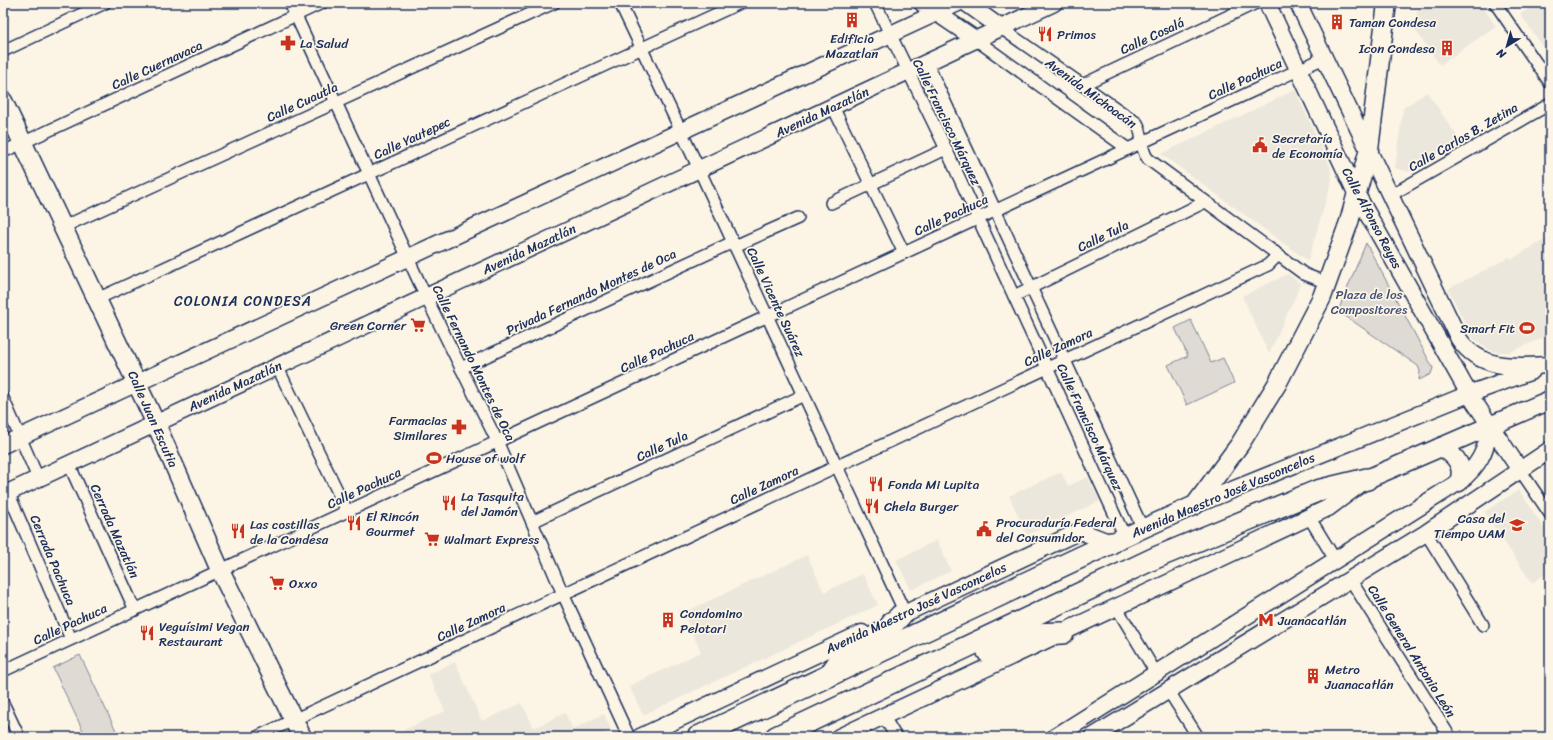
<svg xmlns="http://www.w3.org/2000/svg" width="1553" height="740" font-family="Sriracha,sans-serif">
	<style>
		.built { fill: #ece7dc }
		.green { fill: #dfdbd4; stroke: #7d8599 }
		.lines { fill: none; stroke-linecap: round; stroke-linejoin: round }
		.street-casing { stroke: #1b2f5e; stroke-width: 14 }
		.secondary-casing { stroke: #1b2f5e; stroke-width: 19 }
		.primary-casing { stroke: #1b2f5e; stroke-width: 21 }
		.highway-casing { stroke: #1b2f5e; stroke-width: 24 }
		.street { stroke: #fcf5e5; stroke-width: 11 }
		.secondary { stroke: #fcf5e5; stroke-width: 16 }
		.primary { stroke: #fcf5e5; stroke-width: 18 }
		.highway { stroke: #fcf5e5; stroke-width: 21 }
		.labels { text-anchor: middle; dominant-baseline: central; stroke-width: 3.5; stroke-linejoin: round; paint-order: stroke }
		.poi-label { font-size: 13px; fill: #1b2f5e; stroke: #fcf5e5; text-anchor: start }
		.street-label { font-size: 13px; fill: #1b2f5e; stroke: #fcf5e5 }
		.park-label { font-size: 13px; fill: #425176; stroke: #fcf5e5 }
		.neighbourhood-label { font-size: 14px; letter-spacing: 1px; fill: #1b2f5e; stroke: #fcf5e5 }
	</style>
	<rect width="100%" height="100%" fill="#fcf5e5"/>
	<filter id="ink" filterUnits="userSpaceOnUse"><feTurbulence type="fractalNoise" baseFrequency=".025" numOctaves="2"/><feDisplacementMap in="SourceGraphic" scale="8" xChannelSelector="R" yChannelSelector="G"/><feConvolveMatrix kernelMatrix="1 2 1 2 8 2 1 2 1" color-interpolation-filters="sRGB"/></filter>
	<g filter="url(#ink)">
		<g class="built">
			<path d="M 1418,3 L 1480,3 L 1496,26 L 1440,65 L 1415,30 Z"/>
			<path d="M 1538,3 L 1550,3 L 1550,57 L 1520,14 Z"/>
			<path d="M 1295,90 L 1330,166 L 1332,180 L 1308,261 L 1161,154 Z"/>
			<path d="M 1427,92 L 1460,140 L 1408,172 L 1395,168 L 1403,108 Z"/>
			<path d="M 1547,238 L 1550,243 L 1550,335 L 1510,352 L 1496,352 L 1488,349 L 1473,338 L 1448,289 L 1510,257 L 1512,259 Z"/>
			<path d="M 1288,274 L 1301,284 L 1269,354 L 1242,296 Z"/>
			<path d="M 1061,472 L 1068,486 L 1088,477 L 1100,501 L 1027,535 L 1009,496 Z"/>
			<path d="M 1519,490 L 1550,537 L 1550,571 L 1532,583 L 1484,512 Z"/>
			<path d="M 937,540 L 951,571 L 911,590 L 896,560 Z"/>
			<path d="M 807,555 L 824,592 L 863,574 L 878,605 L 643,715 L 629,686 L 701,652 L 683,613 Z"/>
			<path d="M 455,662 L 482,721 L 522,703 L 534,728 L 565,713 L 573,729 L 604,714 L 611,730 L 596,737 L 408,737 L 404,730 L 445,711 L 428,674 Z"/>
		</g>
		<g class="green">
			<path d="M 1366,243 L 1433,368 L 1431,374 L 1419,380 L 1420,371 L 1418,366 L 1338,311 Z"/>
			<path d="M 1191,320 L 1211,363 L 1223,358 L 1234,383 L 1187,405 L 1168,365 L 1188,356 L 1175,328 Z"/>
			<path d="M 80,655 L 119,737 L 86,737 L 53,668 Z"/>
		</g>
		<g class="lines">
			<g class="street-casing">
				<g id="street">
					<path d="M 290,3 L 426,297 L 497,441 L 563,594 L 629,737"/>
					<path d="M 620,3 L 699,169 L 905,613"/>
					<path d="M 875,3 L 946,149 L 1125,537"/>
					<path d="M 1495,3 L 1550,83"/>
					<path d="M 1001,28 L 1137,123 C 1144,134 1139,148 1148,159 L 1304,274 L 1327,283"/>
					<path d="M 975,39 L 1128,149"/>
					<path d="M 3,51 L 105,3"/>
					<path d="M 927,63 L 1143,529"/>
					<path d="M 1082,85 L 1256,3"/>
					<path d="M 833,107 L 904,253"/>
					<path d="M 3,152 L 322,3"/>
					<path d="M 1391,195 L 1550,104"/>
					<path d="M 831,203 L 946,149"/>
					<path d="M 63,227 L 554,3"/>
					<path d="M 735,246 L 798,218"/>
					<path d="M 1014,296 L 1205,202"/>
					<path d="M 97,299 L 740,3"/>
					<path d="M 277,366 L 347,511"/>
					<path d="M 461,368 L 733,242"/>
					<path d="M 3,398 L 38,478"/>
					<path d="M 69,464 L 135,610"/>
					<path d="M 1520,470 L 1550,514"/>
					<path d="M 8,492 L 71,639"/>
					<path d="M 1309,517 L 1336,561"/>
					<path d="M 532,522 L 804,395"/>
					<path d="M 1426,533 L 1483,625"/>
					<path d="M 1350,579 L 1450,737"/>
					<path d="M 1117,608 L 1156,673"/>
					<path d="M 3,671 L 1324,58"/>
					<path d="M 1168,690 L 1198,737"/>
					<path d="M 3,703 L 19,737"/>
					<path d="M 884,717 L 896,737"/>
					<path d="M 257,737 L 1268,265 L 1276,257 L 1275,252"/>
				</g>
			</g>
			<g class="secondary-casing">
				<g id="secondary">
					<path d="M 922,3 L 975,39"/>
					<path d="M 966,3 L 1001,28"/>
					<path d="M 1267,3 L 1357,195 L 1469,394 L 1520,470"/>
					<path d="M 1298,3 L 1459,339 C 1480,370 1514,367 1547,365"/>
					<path d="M 3,445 L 958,3"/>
					<path d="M 3,495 L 1054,3"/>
					<path d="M 1195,505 L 1469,394 L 1532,371"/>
					<path d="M 891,620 L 1080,531 L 1111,543"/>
					<path d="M 640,737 L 862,633"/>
					<path d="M 839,737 L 1328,508 L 1363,482"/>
					<path d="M 1055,737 L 1459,482 C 1480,465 1485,452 1491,426"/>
					<path d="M 1092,737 L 1426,533 L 1550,450"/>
				</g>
			</g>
			<g class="primary-casing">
				<g id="primary">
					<path d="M 3,101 L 156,424 L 220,570 L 302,737"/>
					<path d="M 1441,447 C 1455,455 1465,465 1459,482"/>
					<path d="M 1367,479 L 1550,400"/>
					<path d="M 1111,543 L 1195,505 L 1240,444 L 1277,384 L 1322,297 L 1349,222 L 1369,149 L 1387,3"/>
				</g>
			</g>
			<g class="highway-casing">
				<g id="highway">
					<path d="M 988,652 L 1030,634 L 1063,633"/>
					<path d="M 829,676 L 845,653 L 887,630 L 901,615"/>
					<path d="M 698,737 L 1111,543"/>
					<path d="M 776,737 L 1155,558 L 1317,491 L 1367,479"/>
				</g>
			</g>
			<use href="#street" class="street"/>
			<use href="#secondary" class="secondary"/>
			<use href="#primary" class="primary"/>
			<use href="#highway" class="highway"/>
		</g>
	</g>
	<defs>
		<g id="building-bare" transform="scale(1.2)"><path d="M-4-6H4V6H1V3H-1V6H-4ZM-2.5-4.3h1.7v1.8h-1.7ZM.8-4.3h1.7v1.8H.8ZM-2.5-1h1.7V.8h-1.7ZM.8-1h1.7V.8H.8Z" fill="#c8321e" stroke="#fcf5e5" stroke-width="2.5" paint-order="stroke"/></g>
		<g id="restaurant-bare" transform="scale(1.2)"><path d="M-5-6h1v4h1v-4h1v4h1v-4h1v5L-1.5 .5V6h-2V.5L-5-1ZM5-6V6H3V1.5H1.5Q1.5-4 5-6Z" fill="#c8321e" stroke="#fcf5e5" stroke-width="2.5" paint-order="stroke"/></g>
		<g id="pharmacy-bare" transform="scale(1.2)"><path d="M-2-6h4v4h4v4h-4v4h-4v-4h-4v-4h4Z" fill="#c8321e" stroke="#fcf5e5" stroke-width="2.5" paint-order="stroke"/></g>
		<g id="civic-bare" transform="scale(1.2)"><path d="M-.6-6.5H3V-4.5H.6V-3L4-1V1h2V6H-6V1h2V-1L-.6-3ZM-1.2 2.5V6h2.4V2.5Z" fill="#c8321e" stroke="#fcf5e5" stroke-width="2.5" paint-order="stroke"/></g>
		<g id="supermarket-bare" transform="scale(1.2)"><path d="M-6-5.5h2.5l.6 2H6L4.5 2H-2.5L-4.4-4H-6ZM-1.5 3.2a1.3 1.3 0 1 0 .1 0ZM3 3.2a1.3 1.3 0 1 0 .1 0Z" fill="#c8321e" stroke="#fcf5e5" stroke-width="2.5" paint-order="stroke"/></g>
		<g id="stadium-bare" transform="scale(1.2)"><path d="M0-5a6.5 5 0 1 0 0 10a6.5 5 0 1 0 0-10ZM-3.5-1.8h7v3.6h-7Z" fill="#c8321e" stroke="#fcf5e5" stroke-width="2.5" paint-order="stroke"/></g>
		<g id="university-bare" transform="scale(1.2)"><path d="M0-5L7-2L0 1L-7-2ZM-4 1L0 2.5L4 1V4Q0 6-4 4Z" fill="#c8321e" stroke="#fcf5e5" stroke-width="2.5" paint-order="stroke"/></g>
		<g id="metro-bare" transform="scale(1.2)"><path d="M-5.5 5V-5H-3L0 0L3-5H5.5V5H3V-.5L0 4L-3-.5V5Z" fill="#c8321e" stroke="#fcf5e5" stroke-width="2.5" paint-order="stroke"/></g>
	</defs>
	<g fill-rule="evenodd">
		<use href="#building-bare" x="852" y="20"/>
		<use href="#building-bare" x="1337" y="22"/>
		<use href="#restaurant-bare" x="1045" y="34"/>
		<use href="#pharmacy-bare" x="288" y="43"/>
		<use href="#building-bare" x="1447" y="48"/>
		<use href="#civic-bare" x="1260" y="145"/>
		<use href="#supermarket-bare" x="418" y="325"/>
		<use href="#stadium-bare" x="1527" y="328"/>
		<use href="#pharmacy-bare" x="459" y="427"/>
		<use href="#stadium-bare" x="434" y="458"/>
		<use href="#restaurant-bare" x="876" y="484"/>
		<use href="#restaurant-bare" x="449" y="503"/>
		<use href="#restaurant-bare" x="872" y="506"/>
		<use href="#restaurant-bare" x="354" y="523"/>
		<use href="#university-bare" x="1517" y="525"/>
		<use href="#civic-bare" x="984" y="529"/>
		<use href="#restaurant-bare" x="238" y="531"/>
		<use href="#supermarket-bare" x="432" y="539"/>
		<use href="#supermarket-bare" x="277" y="583"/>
		<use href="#building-bare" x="668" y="620"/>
		<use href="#metro-bare" x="1266" y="620"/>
		<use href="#restaurant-bare" x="147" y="633"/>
		<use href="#building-bare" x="1313" y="676"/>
	</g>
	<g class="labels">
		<g class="poi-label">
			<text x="1349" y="22">Taman Condesa</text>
			<text x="1057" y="34">Primos</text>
			<text x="852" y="38" text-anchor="middle">Edificio<tspan x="852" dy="15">Mazatlan</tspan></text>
			<text x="300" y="43">La Salud</text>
			<text x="1435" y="48" text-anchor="end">Icon Condesa</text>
			<text x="1272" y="138">Secretaría<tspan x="1272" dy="15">de Economía</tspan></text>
			<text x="406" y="325" text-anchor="end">Green Corner</text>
			<text x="1515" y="328" text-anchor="end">Smart Fit</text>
			<text x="447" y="420" text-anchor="end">Farmacias<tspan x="447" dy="15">Similares</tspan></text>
			<text x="446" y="458">House of wolf</text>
			<text x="888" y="484">Fonda Mi Lupita</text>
			<text x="461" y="496">La Tasquita<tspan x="461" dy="15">del Jamón</tspan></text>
			<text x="884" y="506">Chela Burger</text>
			<text x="366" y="516">El Rincón<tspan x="366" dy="15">Gourmet</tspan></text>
			<text x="1505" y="518" text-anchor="end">Casa del<tspan x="1505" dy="15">Tiempo UAM</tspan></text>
			<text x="996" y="522">Procuraduría Federal<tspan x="996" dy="15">del Consumidor</tspan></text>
			<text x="250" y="524">Las costillas<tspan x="250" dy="15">de la Condesa</tspan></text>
			<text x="444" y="539">Walmart Express</text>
			<text x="289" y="583">Oxxo</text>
			<text x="680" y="613">Condomino<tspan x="680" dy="15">Pelotari</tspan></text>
			<text x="1278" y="620">Juanacatlán</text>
			<text x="159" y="626">Veguísimi Vegan<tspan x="159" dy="15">Restaurant</tspan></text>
			<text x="1325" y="669">Metro<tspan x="1325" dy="15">Juanacatlán</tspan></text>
		</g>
		<g class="street-label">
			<text transform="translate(1152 36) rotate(-25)">Calle Cosalá</text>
			<text transform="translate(157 65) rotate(-25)">Calle Cuernavaca</text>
			<text transform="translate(1245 79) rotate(-25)">Calle Pachuca</text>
			<text transform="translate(1091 93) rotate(36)">Avenida Michoacán</text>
			<text transform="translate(302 102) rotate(-25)">Calle Cuautla</text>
			<text transform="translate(822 112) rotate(-25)">Avenida Mazatlán</text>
			<text transform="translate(947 122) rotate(64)">Calle Francisco Márquez</text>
			<text transform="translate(1463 137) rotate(-30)">Calle Carlos B. Zetina</text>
			<text transform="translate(412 138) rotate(-25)">Calle Yautepec</text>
			<text transform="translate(951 215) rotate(-25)">Calle Pachuca</text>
			<text transform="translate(1372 218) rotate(62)">Calle Alfonso Reyes</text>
			<text transform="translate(1103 236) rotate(-26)">Calle Tula</text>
			<text transform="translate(529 249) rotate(-25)">Avenida Mazatlán</text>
			<text transform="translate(591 292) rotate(-25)">Privada Fernando Montes de Oca</text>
			<text transform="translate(776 302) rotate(65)">Calle Vicente Suárez</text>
			<text transform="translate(1058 347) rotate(-25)">Calle Zamora</text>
			<text transform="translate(657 352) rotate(-25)">Calle Pachuca</text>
			<text transform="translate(474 363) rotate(64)">Calle Fernando Montes de Oca</text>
			<text transform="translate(235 386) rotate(-25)">Avenida Mazatlán</text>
			<text transform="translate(153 419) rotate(66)">Calle Juan Escutia</text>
			<text transform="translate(1090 427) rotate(65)">Calle Francisco Márquez</text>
			<text transform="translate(662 446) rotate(-25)">Calle Tula</text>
			<text transform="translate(764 485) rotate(-25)">Calle Zamora</text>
			<text transform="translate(364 488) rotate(-25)">Calle Pachuca</text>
			<text transform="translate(1223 495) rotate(-23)">Avenida Maestro José Vasconcelos</text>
			<text transform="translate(115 531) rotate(66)">Cerrada Mazatlán</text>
			<text transform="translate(53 560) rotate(67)">Cerrada Pachuca</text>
			<text transform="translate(916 608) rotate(-25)">Avenida Maestro José Vasconcelos</text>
			<text transform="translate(471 622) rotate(-25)">Calle Zamora</text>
			<text transform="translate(70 624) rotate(-25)">Calle Pachuca</text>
			<text transform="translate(1412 651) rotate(58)">Calle General Antonio León</text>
		</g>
		<g class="park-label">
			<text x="1369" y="294">Plaza de los<tspan x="1369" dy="15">Compositores</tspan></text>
		</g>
		<g class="neighbourhood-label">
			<text x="243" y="301">COLONIA CONDESA</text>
		</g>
	</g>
	<rect width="1553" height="740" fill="none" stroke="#fcf5e5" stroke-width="16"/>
	<rect x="8" y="8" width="1537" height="724" fill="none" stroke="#1b2f5e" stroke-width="1.5" filter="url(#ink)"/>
	<g transform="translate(1507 46) rotate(217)" stroke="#fcf5e5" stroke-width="3" paint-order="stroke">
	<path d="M0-3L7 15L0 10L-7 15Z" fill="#1b2f5e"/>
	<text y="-6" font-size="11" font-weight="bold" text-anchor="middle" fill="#1b2f5e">N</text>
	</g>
</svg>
